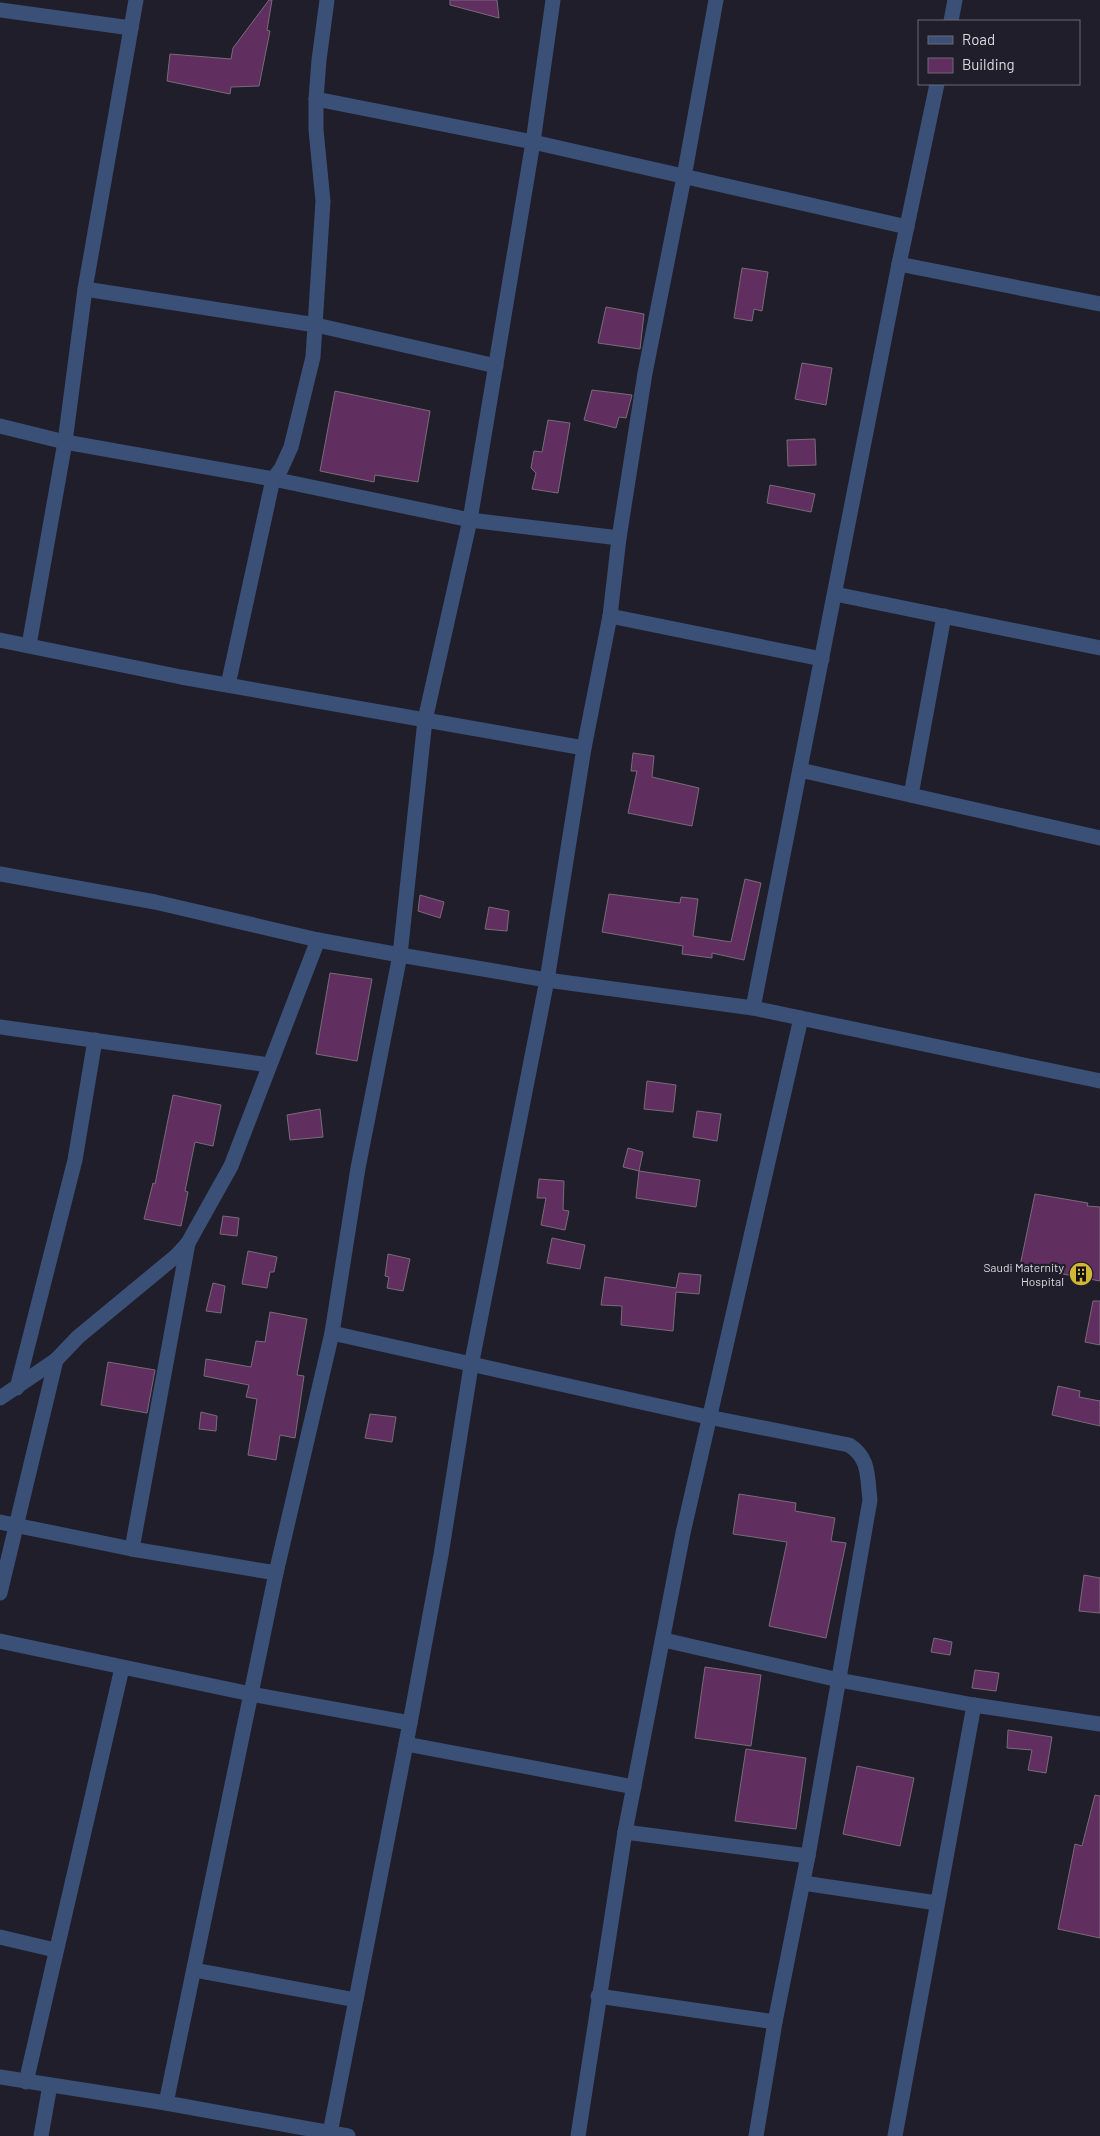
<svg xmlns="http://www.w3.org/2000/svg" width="1100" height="2136" font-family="Barlow,sans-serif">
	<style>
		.building { fill: #602f60; stroke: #786b78 }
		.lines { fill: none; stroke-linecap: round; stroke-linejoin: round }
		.minor { stroke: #3a5077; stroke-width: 15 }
		.labels { text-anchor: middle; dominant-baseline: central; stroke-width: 4.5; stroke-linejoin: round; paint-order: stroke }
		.poi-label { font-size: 12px; fill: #dcdae3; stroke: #211e2b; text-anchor: end }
	</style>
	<rect width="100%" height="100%" fill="#211e2b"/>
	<g class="building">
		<path d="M 269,0 L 272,0 L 267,30 L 270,31 L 259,86 L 231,87 L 230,94 L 167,81 L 170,54 L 231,59 L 233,48 Z"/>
		<path d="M 450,0 L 497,0 L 499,18 L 450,5 Z"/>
		<path d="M 742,268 L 768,272 L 762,311 L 754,309 L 752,321 L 734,318 Z"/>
		<path d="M 606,307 L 644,314 L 640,349 L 598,343 Z"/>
		<path d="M 802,363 L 832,368 L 826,405 L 795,399 Z"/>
		<path d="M 592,390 L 632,395 L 626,418 L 619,417 L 616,428 L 584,420 Z"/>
		<path d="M 335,391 L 430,411 L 418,482 L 375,475 L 374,482 L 320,471 Z"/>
		<path d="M 548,420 L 570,423 L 558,493 L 532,489 L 536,473 L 531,468 L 534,451 L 542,452 Z"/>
		<path d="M 815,439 L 816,465 L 788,466 L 787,440 Z"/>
		<path d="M 770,485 L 815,494 L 811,512 L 767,503 Z"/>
		<path d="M 633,753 L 654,756 L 652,777 L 699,788 L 692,826 L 628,813 L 637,771 L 631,771 Z"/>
		<path d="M 745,879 L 761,883 L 744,960 L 712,953 L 712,958 L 682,954 L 683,946 L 602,932 L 609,894 L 680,903 L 681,897 L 698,899 L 693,936 L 731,942 Z"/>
		<path d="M 420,895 L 444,902 L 440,918 L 418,911 Z"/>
		<path d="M 489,907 L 509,911 L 507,931 L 485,929 Z"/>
		<path d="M 330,973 L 372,979 L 357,1061 L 316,1054 Z"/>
		<path d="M 647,1081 L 676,1085 L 673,1112 L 644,1109 Z"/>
		<path d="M 173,1095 L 221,1105 L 213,1146 L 195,1142 L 185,1191 L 188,1192 L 181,1226 L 144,1219 L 153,1183 L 155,1184 Z"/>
		<path d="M 320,1109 L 323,1137 L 290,1140 L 287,1115 Z"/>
		<path d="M 697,1111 L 721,1114 L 717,1141 L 693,1137 Z"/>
		<path d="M 628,1148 L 643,1152 L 639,1171 L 623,1167 Z"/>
		<path d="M 639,1171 L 700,1180 L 696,1207 L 636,1198 Z"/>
		<path d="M 539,1179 L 564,1181 L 563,1210 L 569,1211 L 565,1230 L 541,1225 L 546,1198 L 537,1198 Z"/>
		<path d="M 1035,1194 L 1088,1203 L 1087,1206 L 1100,1207 L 1100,1281 L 1020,1266 Z"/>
		<path d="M 223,1216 L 239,1218 L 237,1236 L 220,1234 Z"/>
		<path d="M 552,1238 L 585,1245 L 580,1269 L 547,1263 Z"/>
		<path d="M 248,1251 L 277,1257 L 274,1272 L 270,1272 L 267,1288 L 242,1284 Z"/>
		<path d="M 388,1254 L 410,1259 L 403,1291 L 387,1288 L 389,1277 L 385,1276 Z"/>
		<path d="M 679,1273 L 701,1275 L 699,1294 L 676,1292 L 673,1331 L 621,1325 L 622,1306 L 601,1305 L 605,1277 L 676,1288 Z"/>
		<path d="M 213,1283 L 225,1286 L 221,1313 L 206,1311 Z"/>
		<path d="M 1093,1301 L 1100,1301 L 1100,1345 L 1085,1342 Z"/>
		<path d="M 270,1312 L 307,1319 L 297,1375 L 304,1376 L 295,1438 L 280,1435 L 276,1460 L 248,1455 L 257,1399 L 246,1397 L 249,1385 L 204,1376 L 206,1359 L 251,1367 L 256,1341 L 265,1342 Z"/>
		<path d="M 108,1362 L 155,1370 L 147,1413 L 101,1405 Z"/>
		<path d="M 1058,1386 L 1080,1391 L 1079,1397 L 1100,1401 L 1100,1426 L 1052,1415 Z"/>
		<path d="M 201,1412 L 217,1416 L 216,1431 L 199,1429 Z"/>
		<path d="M 370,1414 L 396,1417 L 392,1442 L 365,1438 Z"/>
		<path d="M 739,1494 L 796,1503 L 795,1511 L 835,1518 L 831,1541 L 846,1543 L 826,1638 L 769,1626 L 787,1542 L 733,1534 Z"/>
		<path d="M 1084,1575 L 1100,1578 L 1100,1613 L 1079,1611 Z"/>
		<path d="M 934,1638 L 952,1642 L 950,1655 L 931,1652 Z"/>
		<path d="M 705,1667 L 761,1675 L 751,1746 L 695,1738 Z"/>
		<path d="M 975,1670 L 999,1673 L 996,1691 L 972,1688 Z"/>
		<path d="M 1008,1730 L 1052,1737 L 1046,1773 L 1028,1770 L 1032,1750 L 1007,1748 Z"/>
		<path d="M 746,1749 L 806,1758 L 796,1829 L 735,1821 Z"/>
		<path d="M 857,1766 L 914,1778 L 900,1846 L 843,1834 Z"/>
		<path d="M 1095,1795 L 1100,1796 L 1100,1938 L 1058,1929 L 1075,1844 L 1082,1846 Z"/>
	</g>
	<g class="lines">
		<g class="minor">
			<path d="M 0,10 L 131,28"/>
			<path d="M 951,21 L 955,0"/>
			<path d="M 316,99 L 533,142 L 907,227"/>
			<path d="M 899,264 L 1100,304"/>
			<path d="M 85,289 L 316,325 L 496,366"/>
			<path d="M 0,426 L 65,442 L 273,479 L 470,520 L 619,538"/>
			<path d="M 835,594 L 1100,648"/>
			<path d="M 610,616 L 822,659"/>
			<path d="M 0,640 L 181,677 L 584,748"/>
			<path d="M 29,645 L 65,442 L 85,289 L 136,0"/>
			<path d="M 228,685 L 273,479 L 281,469 L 291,447 L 313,357 L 323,201 L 316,130 L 316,99 L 319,60 L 327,0"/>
			<path d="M 800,770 L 1100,838"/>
			<path d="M 911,795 L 944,616"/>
			<path d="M 0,874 L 155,902 L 318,940 L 400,955 L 547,980 L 753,1008 L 1100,1081"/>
			<path d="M 753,1008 L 899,264 L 937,84"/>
			<path d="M 0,1027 L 269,1065"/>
			<path d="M 332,1333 L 708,1417 L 849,1445 C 870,1458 867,1477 870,1500 L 808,1856 L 775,2022 L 756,2136"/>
			<path d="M 17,1388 L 75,1160 L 95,1040"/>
			<path d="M 0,1398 L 56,1360 L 78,1337 L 176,1256 L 188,1243 L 231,1166 L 318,940"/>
			<path d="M 0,1522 L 132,1549 L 276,1573"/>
			<path d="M 132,1549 L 188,1243"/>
			<path d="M 0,1593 L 56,1360"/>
			<path d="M 664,1640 L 839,1680 L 974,1705 L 1100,1724"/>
			<path d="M 0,1641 L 251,1694 L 410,1723"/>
			<path d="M 406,1744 L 634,1787"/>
			<path d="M 625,1832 L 808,1856"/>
			<path d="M 803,1883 L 937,1903"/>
			<path d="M 0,1937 L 55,1950"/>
			<path d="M 194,1970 L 356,2000"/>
			<path d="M 598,1996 L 775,2022"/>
			<path d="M 0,2077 L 166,2103 L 348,2136"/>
			<path d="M 26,2082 L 122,1668"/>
			<path d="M 166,2103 L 276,1573 L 332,1333 L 358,1168 L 400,955 L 425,720 L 470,520 L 533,142 L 553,0"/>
			<path d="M 330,2133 L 410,1723 L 441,1555 L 471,1366 L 547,980 L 584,748 L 610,616 L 619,538 L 645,373 L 684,177 L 716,0"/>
			<path d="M 41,2136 L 50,2085"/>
			<path d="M 578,2136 L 625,1832 L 683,1533 L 801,1018"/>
			<path d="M 895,2136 L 974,1705"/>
		</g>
	</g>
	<defs>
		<g id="building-disc" transform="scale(1.25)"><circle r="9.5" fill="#d1b736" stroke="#211e2b"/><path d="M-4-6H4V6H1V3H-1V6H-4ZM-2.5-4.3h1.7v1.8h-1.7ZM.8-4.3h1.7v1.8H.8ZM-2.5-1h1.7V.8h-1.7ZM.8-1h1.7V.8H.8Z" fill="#111"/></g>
	</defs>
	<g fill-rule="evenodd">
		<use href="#building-disc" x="1081" y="1274"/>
	</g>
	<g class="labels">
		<g class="poi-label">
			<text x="1064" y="1267">Saudi Maternity<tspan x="1064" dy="14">Hospital</tspan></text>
		</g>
	</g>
	<rect x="918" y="20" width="162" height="65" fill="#211e2b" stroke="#6c6975"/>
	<rect x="928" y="36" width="25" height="8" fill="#3a5077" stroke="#6c6975"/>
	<text x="962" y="45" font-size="15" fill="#dcdae3">Road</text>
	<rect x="928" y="58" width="25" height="15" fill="#602f60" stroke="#6c6975"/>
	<text x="962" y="70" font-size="15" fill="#dcdae3">Building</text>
</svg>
